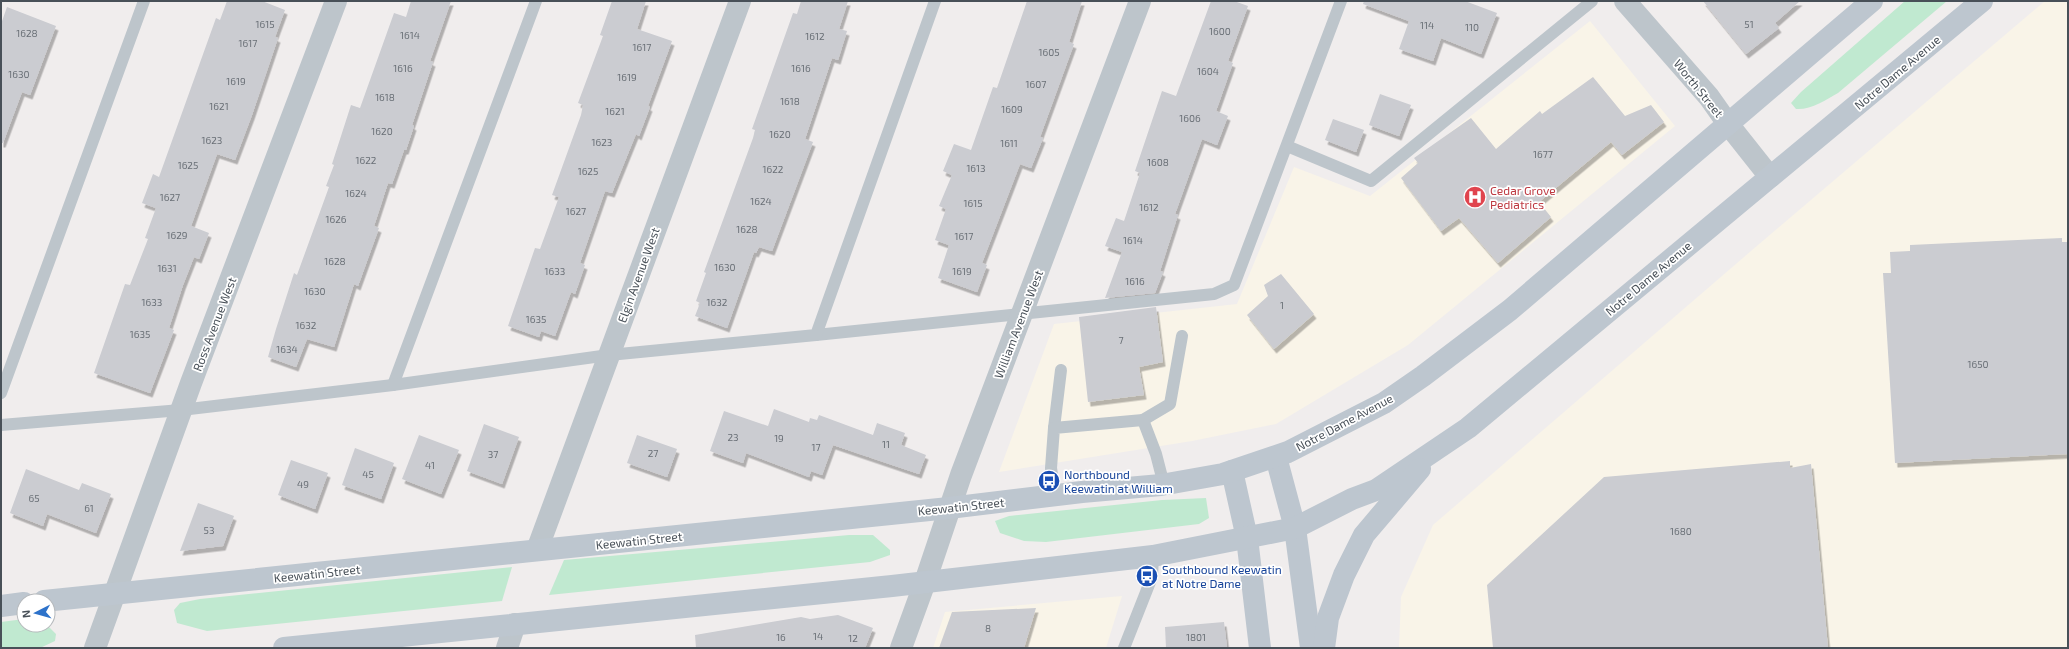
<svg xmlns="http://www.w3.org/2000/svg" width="2069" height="649" font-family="'Exo 2',sans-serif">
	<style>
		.commercial { fill: #f9f4e8 }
		.green { fill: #c0e9d0 }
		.building { fill: #cbccd1; filter: url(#shadow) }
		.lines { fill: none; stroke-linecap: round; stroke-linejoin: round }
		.lane { stroke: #bdc5cb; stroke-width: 12 }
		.street { stroke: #bdc5cb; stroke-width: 22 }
		.secondary { stroke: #bdc6cf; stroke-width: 22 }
		.labels { text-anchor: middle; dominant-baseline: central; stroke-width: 3.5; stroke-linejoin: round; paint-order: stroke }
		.number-label { font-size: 10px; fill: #696f76 }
		.street-label { font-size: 12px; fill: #485058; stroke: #fff }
		.health-label { font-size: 12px; fill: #be3a42; stroke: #fff; text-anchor: start }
		.transit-label { font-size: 12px; fill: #164399; stroke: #fff; text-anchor: start }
	</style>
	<defs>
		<filter id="shadow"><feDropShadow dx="2.5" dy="4.5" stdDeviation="0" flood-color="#0004"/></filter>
	</defs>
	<rect width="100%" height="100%" fill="#f0eded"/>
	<g class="commercial">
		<path d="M 2045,1 L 2068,1 L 2068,648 L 1399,648 L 1401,597 L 1433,525 L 1751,251 Z"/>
		<path d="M 1590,21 L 1675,126 L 1408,345 L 1276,424 L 1192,441 L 999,472 L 1054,324 L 1237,304 L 1294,167 L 1370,196 Z"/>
		<path d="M 1122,596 L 1106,648 L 933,648 L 945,612 Z"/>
	</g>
	<g class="green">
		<path d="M 1905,1 L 1947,1 L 1838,93 C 1826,100 1811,110 1796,109 L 1791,103 L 1801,92 Z"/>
		<path d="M 1206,498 L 1209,518 L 1199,524 L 1046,542 L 1024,541 L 1000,533 L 995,521 L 1009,516 L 1162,500 Z"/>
		<path d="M 849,535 L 873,535 L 890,550 L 890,555 L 870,562 L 549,595 L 564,560 Z"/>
		<path d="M 512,567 L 502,601 L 207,631 L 177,623 L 174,610 L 180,603 L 200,599 Z"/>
		<path d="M 24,619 L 24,625 L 47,625 L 56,634 L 55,641 L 40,648 L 1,648 L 1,622 Z"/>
	</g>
	<g class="building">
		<path d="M 227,1 L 262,1 L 285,10 L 275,37 L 278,38 L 252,115 L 235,160 L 217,154 L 191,226 L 209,233 L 199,259 L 194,257 L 183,285 L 169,328 L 174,330 L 150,393 L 94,373 L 125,284 L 130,285 L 148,239 L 145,238 L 156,208 L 142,203 L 153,174 L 159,177 L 216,18 L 220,20 Z"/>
		<path d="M 411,1 L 451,1 L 430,61 L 433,62 L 412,125 L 414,126 L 406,150 L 404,150 L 392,184 L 388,183 L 374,226 L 379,228 L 358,286 L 354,284 L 334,347 L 307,339 L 296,367 L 268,357 L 276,329 L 294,273 L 297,275 L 329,187 L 326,186 L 334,165 L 332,164 L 351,105 L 360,108 L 394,13 L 406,17 Z"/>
		<path d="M 612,1 L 646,1 L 637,29 L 672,41 L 648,106 L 650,107 L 639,136 L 636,134 L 612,193 L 605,191 L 580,263 L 585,265 L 575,294 L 571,292 L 555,336 L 541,331 L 539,337 L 508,326 L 535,248 L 540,249 L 559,197 L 552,195 L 581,115 L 583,105 L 578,103 L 603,36 L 600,35 Z"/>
		<path d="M 801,1 L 848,1 L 839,29 L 847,31 L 838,60 L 832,58 L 805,139 L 813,142 L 772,251 L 759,247 L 756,253 L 754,252 L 727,328 L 695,316 L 700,303 L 696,301 L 706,273 L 704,272 L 753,138 L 755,130 L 752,129 L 793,13 L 797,14 Z"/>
		<path d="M 1027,1 L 1082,1 L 1069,42 L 1074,44 L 1040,137 L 1043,138 L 1031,168 L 1020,164 L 982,263 L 987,265 L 977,292 L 938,278 L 949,245 L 935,240 L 946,209 L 939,206 L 952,175 L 943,171 L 954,144 L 971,150 L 993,87 L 997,88 Z"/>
		<path d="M 1211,1 L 1234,1 L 1248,6 L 1228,61 L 1233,63 L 1216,111 L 1228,116 L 1217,145 L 1202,139 L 1175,214 L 1178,215 L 1160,271 L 1163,272 L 1155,293 L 1105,298 L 1122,252 L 1105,246 L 1116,218 L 1124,221 L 1140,173 L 1135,171 L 1162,91 L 1176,96 Z"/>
		<path d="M 1364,1 L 1465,1 L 1497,13 L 1481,54 L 1441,38 L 1433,61 L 1399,49 L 1409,21 L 1363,4 Z"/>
		<path d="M 1703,1 L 1800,1 L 1775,23 L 1779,28 L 1746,54 Z"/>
		<path d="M 7,7 L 56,26 L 30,95 L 22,92 L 3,143 L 1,143 L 1,24 Z"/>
		<path d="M 1593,77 L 1625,116 L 1651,105 L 1664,122 L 1622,155 L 1611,142 L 1539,202 L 1551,217 L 1498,263 L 1459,218 L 1441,231 L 1401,178 L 1418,163 L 1414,158 L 1471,118 L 1496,149 L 1540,111 L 1542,114 Z"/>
		<path d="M 1380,94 L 1411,105 L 1399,136 L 1369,125 Z"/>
		<path d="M 1333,119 L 1364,130 L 1356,152 L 1325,140 Z"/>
		<path d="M 2062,238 L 2062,242 L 2068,242 L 2068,454 L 1895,463 L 1883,273 L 1891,273 L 1890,252 L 1910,251 L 1910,245 Z"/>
		<path d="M 1281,274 L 1314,314 L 1274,349 L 1247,315 L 1268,296 L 1264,285 Z"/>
		<path d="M 1156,307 L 1163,362 L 1139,367 L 1144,395 L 1088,402 L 1079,317 Z"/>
		<path d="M 774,409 L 809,422 L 810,418 L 817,420 L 819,415 L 873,435 L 877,423 L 905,433 L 901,445 L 926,455 L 919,474 L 833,445 L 822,475 L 811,471 L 809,477 L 746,453 L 743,463 L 710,451 L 724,411 L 768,426 Z"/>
		<path d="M 484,424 L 519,437 L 502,484 L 467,471 Z"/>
		<path d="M 419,435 L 459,450 L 441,494 L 402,479 Z"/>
		<path d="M 637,435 L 677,449 L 667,477 L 627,463 Z"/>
		<path d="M 355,448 L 394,463 L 381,499 L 342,485 Z"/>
		<path d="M 291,460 L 328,473 L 315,509 L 278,495 Z"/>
		<path d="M 1790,461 L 1790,468 L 1811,464 L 1828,648 L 1493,648 L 1487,585 L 1604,477 Z"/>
		<path d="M 26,469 L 79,490 L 82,483 L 111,494 L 96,533 L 47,514 L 43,526 L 10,513 Z"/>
		<path d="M 198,503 L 234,516 L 223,546 L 180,551 Z"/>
		<path d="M 1036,608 L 1024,648 L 939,648 L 952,612 Z"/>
		<path d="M 838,615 L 873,628 L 865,648 L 696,648 L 695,635 L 801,617 L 810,619 Z"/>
		<path d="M 1224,622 L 1227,648 L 1166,648 L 1165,627 Z"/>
	</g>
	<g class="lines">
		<g class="lane">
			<path d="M 1287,146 L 1371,181 L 1592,1"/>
			<path d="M 816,335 L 1214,294 L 1234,285 L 1341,1"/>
			<path d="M 393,385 L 536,1"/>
			<path d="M 1,393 L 144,1"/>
			<path d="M 1143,420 L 1170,404 L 1182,336"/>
			<path d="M 1,425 L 181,410 L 393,385 L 609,355 L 816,335 L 935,1"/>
			<path d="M 1054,428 L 1061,370"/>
			<path d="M 1055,495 L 1051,468 L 1054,428 L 1143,420 L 1156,454 L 1164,485"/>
			<path d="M 1124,648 L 1152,577 L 1153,556"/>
		</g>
		<g class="street">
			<path d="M 1625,1 L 1709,97 L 1728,124 L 1770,177"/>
			<path d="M 537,550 L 740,1"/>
			<path d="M 95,648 L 191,383 L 336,1"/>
			<path d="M 507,648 L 515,624"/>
			<path d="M 901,648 L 925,582 L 961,475 L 1140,1"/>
		</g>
		<g class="secondary">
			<path d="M 1276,457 L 1295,528 L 1311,648"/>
			<path d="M 1232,471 L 1247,538 L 1260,648"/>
			<path d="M 44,601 L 949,508 L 1082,492 L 1161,485 L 1223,474 L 1288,452 L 1384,403 L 1423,376 L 1510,310 L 1872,1"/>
			<path d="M 1,606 L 24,603"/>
			<path d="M 284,648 L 892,586 L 1153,556 L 1295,528 L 1352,499 L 1376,490 L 1468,428 L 1982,1"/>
			<path d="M 1324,648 L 1328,618 L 1344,575 L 1364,535 L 1420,469"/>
		</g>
	</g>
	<defs>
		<g id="hospital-disc" transform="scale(1.15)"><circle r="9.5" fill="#e0444e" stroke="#fff"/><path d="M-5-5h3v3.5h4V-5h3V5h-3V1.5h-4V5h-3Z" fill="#fff"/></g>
		<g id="bus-disc" transform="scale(1.15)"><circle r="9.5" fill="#1a4fb4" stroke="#fff"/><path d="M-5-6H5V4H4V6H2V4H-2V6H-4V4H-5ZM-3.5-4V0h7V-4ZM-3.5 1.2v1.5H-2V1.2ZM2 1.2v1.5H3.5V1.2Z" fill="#fff"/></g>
	</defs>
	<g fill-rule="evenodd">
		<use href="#hospital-disc" x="1475" y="197"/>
		<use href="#bus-disc" x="1049" y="481"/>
		<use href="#bus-disc" x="1147" y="576"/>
	</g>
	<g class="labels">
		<g class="number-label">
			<text x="265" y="24">1615</text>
			<text x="1749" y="24">51</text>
			<text x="1427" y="25">114</text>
			<text x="1472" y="27">110</text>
			<text x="1220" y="31">1600</text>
			<text x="27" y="33">1628</text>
			<text x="410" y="35">1614</text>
			<text x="815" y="36">1612</text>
			<text x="248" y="43">1617</text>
			<text x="642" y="47">1617</text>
			<text x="1049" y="52">1605</text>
			<text x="403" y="68">1616</text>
			<text x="801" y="68">1616</text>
			<text x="1208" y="71">1604</text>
			<text x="19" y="74">1630</text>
			<text x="627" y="77">1619</text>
			<text x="236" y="81">1619</text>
			<text x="1036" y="84">1607</text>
			<text x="385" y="97">1618</text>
			<text x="790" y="101">1618</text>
			<text x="219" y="106">1621</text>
			<text x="1012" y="109">1609</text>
			<text x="615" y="111">1621</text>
			<text x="1190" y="118">1606</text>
			<text x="382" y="131">1620</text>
			<text x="780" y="134">1620</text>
			<text x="212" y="140">1623</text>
			<text x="602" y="142">1623</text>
			<text x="1009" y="143">1611</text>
			<text x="1543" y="154">1677</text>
			<text x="366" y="160">1622</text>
			<text x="1158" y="162">1608</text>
			<text x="188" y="165">1625</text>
			<text x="976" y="168">1613</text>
			<text x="773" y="169">1622</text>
			<text x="588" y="171">1625</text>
			<text x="356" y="193">1624</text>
			<text x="170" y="197">1627</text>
			<text x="761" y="201">1624</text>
			<text x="973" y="203">1615</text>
			<text x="1149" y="207">1612</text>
			<text x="576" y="211">1627</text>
			<text x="336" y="219">1626</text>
			<text x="747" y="229">1628</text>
			<text x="177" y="235">1629</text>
			<text x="964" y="236">1617</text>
			<text x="1133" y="240">1614</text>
			<text x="335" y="261">1628</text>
			<text x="725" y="267">1630</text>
			<text x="167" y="268">1631</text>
			<text x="555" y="271">1633</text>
			<text x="962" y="271">1619</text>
			<text x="1135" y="281">1616</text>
			<text x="315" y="291">1630</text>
			<text x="152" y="302">1633</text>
			<text x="717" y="302">1632</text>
			<text x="1282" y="305">1</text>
			<text x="536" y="319">1635</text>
			<text x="306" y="325">1632</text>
			<text x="140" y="334">1635</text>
			<text x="1121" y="340">7</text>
			<text x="287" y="349">1634</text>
			<text x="1978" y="364">1650</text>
			<text x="733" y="437">23</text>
			<text x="779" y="438">19</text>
			<text x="886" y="444">11</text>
			<text x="816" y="447">17</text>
			<text x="653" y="453">27</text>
			<text x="493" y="454">37</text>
			<text x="430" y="465">41</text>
			<text x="368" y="474">45</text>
			<text x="303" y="484">49</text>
			<text x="34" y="498">65</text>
			<text x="89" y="508">61</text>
			<text x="209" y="530">53</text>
			<text x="1681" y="531">1680</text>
			<text x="988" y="628">8</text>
			<text x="818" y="636">14</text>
			<text x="781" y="637">16</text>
			<text x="1196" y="637">1801</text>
			<text x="853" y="638">12</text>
		</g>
		<g class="street-label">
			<text transform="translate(1897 72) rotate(-40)">Notre Dame Avenue</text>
			<text transform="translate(1699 88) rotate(51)">Worth Street</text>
			<text transform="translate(638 275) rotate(-70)">Elgin Avenue West</text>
			<text transform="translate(1648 278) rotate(-40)">Notre Dame Avenue</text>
			<text transform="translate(214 324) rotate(-69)">Ross Avenue West</text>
			<text transform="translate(1018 324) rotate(-69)">William Avenue West</text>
			<text transform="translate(1344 422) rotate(-28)">Notre Dame Avenue</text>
			<text transform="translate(961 506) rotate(-6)">Keewatin Street</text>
			<text transform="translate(639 540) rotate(-6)">Keewatin Street</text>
			<text transform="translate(317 573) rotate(-6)">Keewatin Street</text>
		</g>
		<g class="health-label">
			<text x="1490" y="190">Cedar Grove<tspan x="1490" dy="14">Pediatrics</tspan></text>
		</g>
		<g class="transit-label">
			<text x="1064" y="474">Northbound<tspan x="1064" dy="14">Keewatin at William</tspan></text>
			<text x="1162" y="569">Southbound Keewatin<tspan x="1162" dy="14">at Notre Dame</tspan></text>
		</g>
	</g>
	<rect width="2069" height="649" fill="none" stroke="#485058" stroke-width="4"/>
	<g transform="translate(36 613) rotate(264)"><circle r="19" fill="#ffffff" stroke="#b6b9bc"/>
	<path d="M0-3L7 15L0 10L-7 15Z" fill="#2d72ca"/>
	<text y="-6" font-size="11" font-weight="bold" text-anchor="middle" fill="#485058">N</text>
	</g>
</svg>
